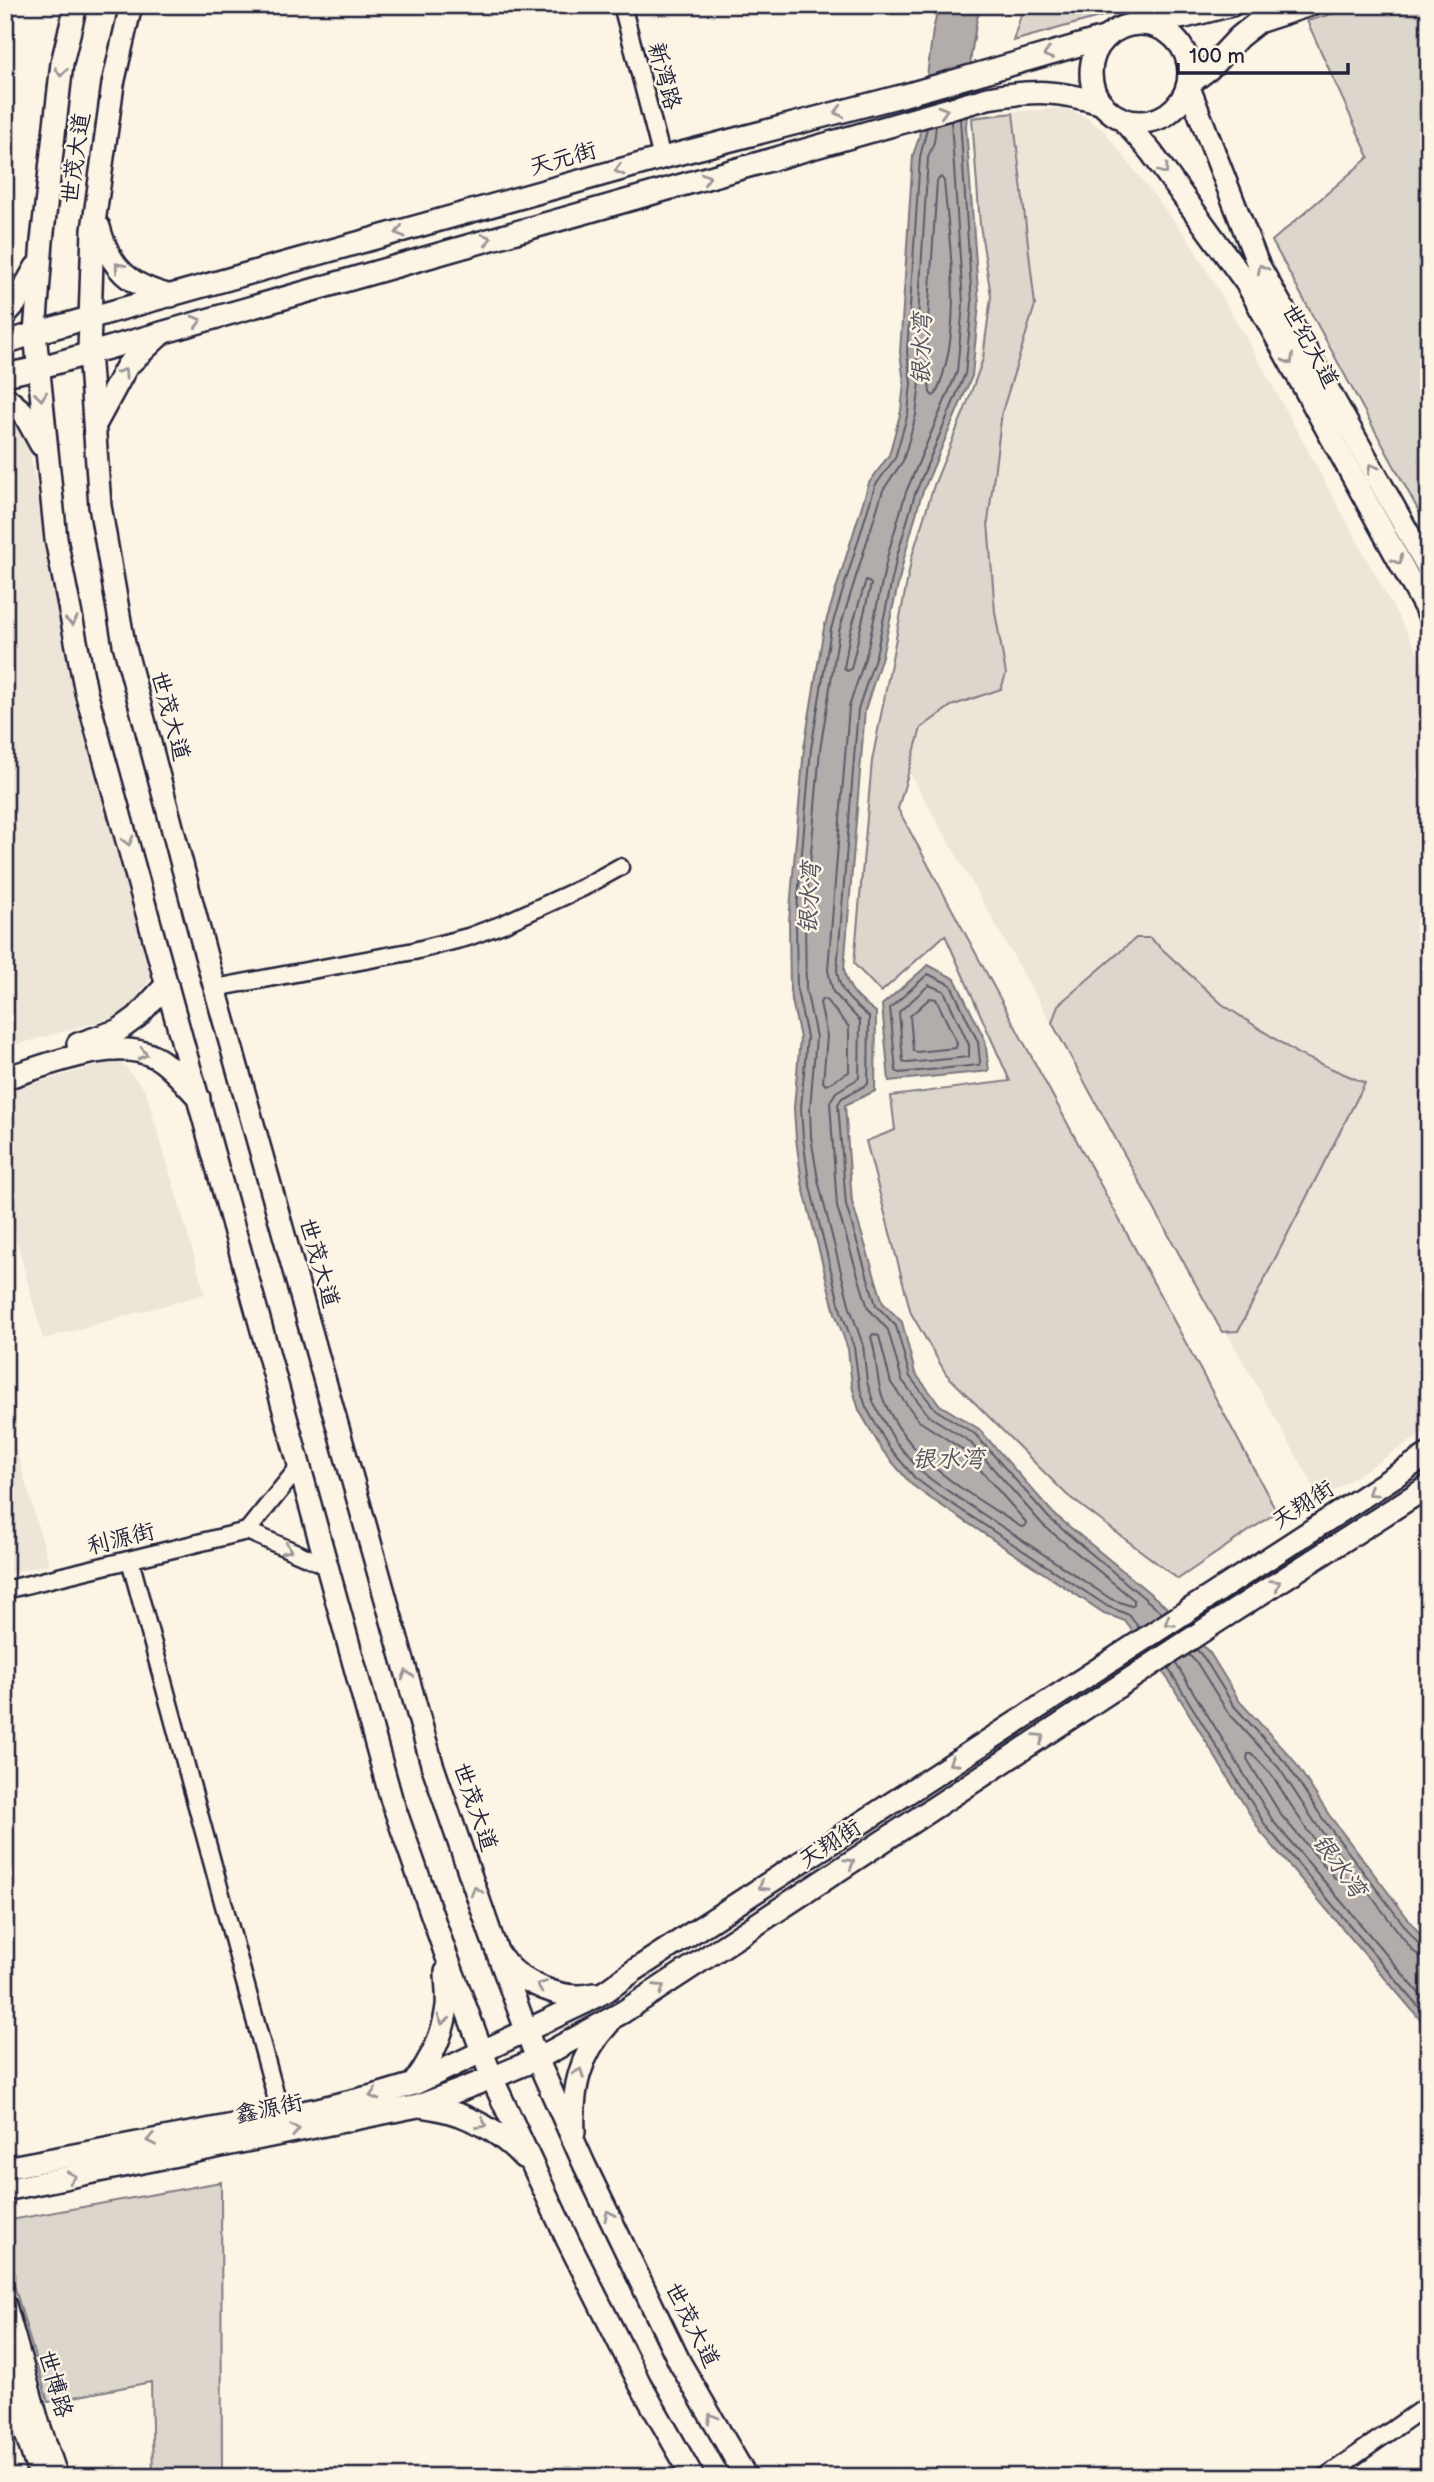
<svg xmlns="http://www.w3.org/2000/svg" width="1434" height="2482" font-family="'Balsamiq Sans','LXGW WenKai TC',sans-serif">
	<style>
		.built { fill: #ece5d8 }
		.green { fill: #dcd6cc; stroke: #7f7c84; stroke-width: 2 }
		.water { fill: #b2adab; stroke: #78757e; stroke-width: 2 }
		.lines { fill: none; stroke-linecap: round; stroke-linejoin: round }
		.shore { stroke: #5c5a68; stroke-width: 2 }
		.minor-casing { stroke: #22223b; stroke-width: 21 }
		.major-casing { stroke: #22223b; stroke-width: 26 }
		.minor { stroke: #fcf5e5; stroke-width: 16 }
		.major { stroke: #fcf5e5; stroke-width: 21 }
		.oneway { stroke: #9a9698 }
		.labels { text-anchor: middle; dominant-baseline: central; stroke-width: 5; stroke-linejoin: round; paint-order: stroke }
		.street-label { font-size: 23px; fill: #22223b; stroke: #fcf5e5 }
		.water-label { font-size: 24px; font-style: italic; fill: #545362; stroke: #fcf5e5 }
	</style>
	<rect width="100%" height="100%" fill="#fcf5e5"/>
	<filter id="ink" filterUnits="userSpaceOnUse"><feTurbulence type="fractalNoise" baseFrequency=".0143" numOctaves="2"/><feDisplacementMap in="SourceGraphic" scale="14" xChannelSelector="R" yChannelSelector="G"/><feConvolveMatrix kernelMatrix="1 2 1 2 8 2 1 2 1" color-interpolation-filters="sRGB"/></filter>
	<g filter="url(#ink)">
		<g class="built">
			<path d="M 1062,108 L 1084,116 L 1104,131 L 1191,243 L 1259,361 L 1429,673 L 1429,1429 L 1321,1499 L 886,731 L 992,303 L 973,115 Z"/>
			<path d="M 5,416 L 27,438 L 91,763 L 152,976 L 125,1014 L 5,1048 Z"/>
			<path d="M 119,1060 L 146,1091 L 205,1294 L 43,1339 L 5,1198 L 5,1091 Z"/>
			<path d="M 5,1412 L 49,1564 L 5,1574 Z"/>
		</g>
		<g class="green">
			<path d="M 1024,5 L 1142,5 L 1013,41 Z"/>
			<path d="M 1363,5 L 1429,5 L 1429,530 L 1272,241 L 1369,157 L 1307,21 Z"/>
			<path d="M 1013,113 L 1035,305 L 1002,412 L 988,522 L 995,612 L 1006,674 L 1001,689 L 951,706 L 921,728 L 898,809 L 1277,1512 L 1178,1579 L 1067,1495 L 946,1374 L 911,1313 L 866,1141 L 895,1130 L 891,1096 L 1010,1081 L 945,935 L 881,992 L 854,964 L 872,761 L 912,556 L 934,485 L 965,409 L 983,359 L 991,296 L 980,225 L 972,118 Z"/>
			<path d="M 1136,938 L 1150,938 L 1222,1004 L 1298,1054 L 1365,1083 L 1238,1331 L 1222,1332 L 1052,1023 L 1058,1005 Z"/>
			<path d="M 221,2182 L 222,2477 L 153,2477 L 151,2382 L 48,2402 L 5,2254 L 5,2221 Z"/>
		</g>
		<g class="water">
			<path d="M 939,5 L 983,5 L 977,18 L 971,56 L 966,127 L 979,304 L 972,376 L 921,496 L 904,558 L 882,656 L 865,710 L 844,969 C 847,990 859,1000 876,1012 L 875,1091 L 845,1105 L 852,1202 L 883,1303 L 902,1322 L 915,1373 L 940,1405 L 979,1429 L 1053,1513 L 1164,1605 L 1210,1653 L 1240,1702 L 1292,1758 L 1329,1815 L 1429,1946 L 1429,2030 L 1260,1831 L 1170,1682 L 1125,1621 L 1104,1613 L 927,1496 L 911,1484 L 882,1450 L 859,1410 L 852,1386 L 848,1349 L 835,1313 L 802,1183 L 796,1139 L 794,1108 L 800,1038 L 790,991 L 789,921 L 804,748 L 824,628 L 869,483 L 889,455 L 901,411 L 904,383 L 900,352 L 913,155 L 919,138 L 933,30 Z"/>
			<path d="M 928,965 L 955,979 L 985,1040 L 989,1071 L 889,1081 L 882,1005 Z"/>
		</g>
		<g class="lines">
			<g class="shore">
				<path d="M 960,119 L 972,304 L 965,374 L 915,494 L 897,556 L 876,655 L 858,709 L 837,970 C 840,995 851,1001 869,1017 L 868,1084 L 842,1098 L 838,1104 L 846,1205 L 876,1305 L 896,1326 L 910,1377 L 936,1410 L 975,1434 L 1049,1518 L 1162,1613"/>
				<path d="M 936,125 L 934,142 L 928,158 L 916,351 L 920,383 L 916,415 L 903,461 L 883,490 L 839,631 L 820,750 L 805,922 L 806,989 L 816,1037 L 810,1108 L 811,1137 L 818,1180 L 850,1308 L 863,1345 L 867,1382 L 874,1404 L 895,1441 L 921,1472 L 936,1483 L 1111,1599 L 1131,1606 L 1134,1604 L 1134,1600 L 1043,1525 L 969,1441 L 929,1416 L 902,1380 L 888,1330 L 868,1308 L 837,1207 L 830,1102 L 836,1092 L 859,1078 L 860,1021 L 833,992 L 828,970 L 849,707 L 867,652 L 888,554 L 906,492 L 957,372 L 963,304 L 951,121"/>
				<path d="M 927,128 L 920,157 L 907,352 L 911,383 L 908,413 L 895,458 L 875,486 L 831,629 L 811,749 L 796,921 L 797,990 L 807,1037 L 801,1108 L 803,1138 L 809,1182 L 841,1311 L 854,1347 L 859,1385 L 866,1407 L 888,1446 L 915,1478 L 931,1490 L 1107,1606 L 1129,1615 L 1139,1628"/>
				<path d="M 941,177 L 944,181 C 950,250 964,329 936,394 L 933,396 L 930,393 L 926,351 L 937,181 Z"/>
				<path d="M 866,580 L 871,584 L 851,669 L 847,671 L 844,668 L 850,633 Z"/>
				<path d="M 928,974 L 951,985 L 978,1042 L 980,1062 L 979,1065 L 899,1073 L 896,1071 L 890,1008 Z"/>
				<path d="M 929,985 L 944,991 L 969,1045 L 969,1057 L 907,1063 L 903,1061 L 899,1012 Z"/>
				<path d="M 930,998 L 936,999 L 957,1043 L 956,1048 L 916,1052 L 913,1050 L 910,1016 Z"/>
				<path d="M 822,999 L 826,1000 L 849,1027 L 849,1072 L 826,1085 L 823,1082 L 827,1036 L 820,1003 Z"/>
				<path d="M 873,1334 L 879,1336 L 891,1383 L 919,1421 L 962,1449 L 1026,1522 L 1025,1526 L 1021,1527 C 966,1491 912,1464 884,1401 C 875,1380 878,1358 871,1337 Z"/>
				<path d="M 1197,1650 L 1204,1658 L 1234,1706 L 1286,1763 L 1323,1819 L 1420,1946 L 1429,1949"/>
				<path d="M 1189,1655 L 1197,1663 L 1227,1711 L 1279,1768 L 1316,1824 L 1413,1951 L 1421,1957 L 1429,1958"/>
				<path d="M 1176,1664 L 1273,1821 L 1429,2005"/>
				<path d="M 1168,1668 L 1266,1826 L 1429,2019"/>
				<path d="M 1248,1754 L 1252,1754 L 1271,1774 L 1307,1830 L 1341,1874 L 1340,1879 L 1335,1878 L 1281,1815 L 1247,1759 Z"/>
			</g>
			<g class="minor-casing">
				<g id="minor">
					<path d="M 622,5 L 662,158"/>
					<path d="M 215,988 L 414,951 L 468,937 L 503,924 L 582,888 L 620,867"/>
					<path d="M 247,1531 L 327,1566"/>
					<path d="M 247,1531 L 299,1467"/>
					<path d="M 130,1560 L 281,2115"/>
					<path d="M 5,1590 L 247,1531"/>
					<path d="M 1325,2477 L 1429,2404"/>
				</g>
			</g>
			<g class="major-casing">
				<g id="major">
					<path d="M 76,5 L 62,63 L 42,241 L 35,333 L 56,539 L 86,692 L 391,1798 L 445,1952 L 492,2078 L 568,2241 L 640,2384 L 693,2477"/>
					<path d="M 131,5 L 113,84 L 93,230 L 89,351 L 100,506 L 124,644 L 206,956 L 432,1764 L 491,1935 L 537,2059 L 584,2164 L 680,2363 L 746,2477"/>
					<path d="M 1310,5 L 1258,22 L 1239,37 L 1209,69 L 1188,85 L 1257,262 L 1429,570"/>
					<path d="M 1146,23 L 1185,17 L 1232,5"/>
					<circle cx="1140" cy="73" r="49"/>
					<path d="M 1121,118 L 1151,152 L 1247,284 L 1429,615"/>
					<path d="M 99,227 C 110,269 130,286 171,296"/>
					<path d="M 5,315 L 15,304 L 36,267"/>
					<path d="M 5,343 L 35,333 L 662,158 L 905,95 L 1107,37"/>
					<path d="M 5,375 L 38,368 L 988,98 C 1034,90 1058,90 1103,104"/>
					<path d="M 5,397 L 23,412 L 41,445"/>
					<path d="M 95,425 L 127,366 L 162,333"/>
					<path d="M 78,1044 L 119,1030 L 137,1017 L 167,984"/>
					<path d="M 5,1078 C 46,1066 114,1036 155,1057 C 172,1066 186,1085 199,1098"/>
					<path d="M 502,1958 C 520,1983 564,2002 594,1994"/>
					<path d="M 414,2083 C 430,2061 444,2033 447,2006 C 448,1995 446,1983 446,1972"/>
					<path d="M 420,2106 C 461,2111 494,2126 523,2157"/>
					<path d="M 574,2132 C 572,2089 579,2055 609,2023"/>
					<path d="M 5,2168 L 318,2109 L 377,2095 L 414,2084 L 584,2003 L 606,1991 L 635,1970 L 1429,1454"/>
					<path d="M 5,2190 L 418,2106 L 492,2078 L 537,2059 L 623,2012 L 1218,1621 L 1429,1486"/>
					<path d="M 5,2305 L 39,2425 L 57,2477"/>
					<path d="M 5,2368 L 40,2477"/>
				</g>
			</g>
			<use href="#minor" class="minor"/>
			<use href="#major" class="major"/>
		</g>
		<defs><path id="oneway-chevron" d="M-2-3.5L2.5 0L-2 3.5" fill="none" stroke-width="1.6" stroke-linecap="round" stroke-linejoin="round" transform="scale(1.75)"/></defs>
		<g class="oneway">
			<use href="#oneway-chevron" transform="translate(1048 54) rotate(164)"/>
			<use href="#oneway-chevron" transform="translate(61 72) rotate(97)"/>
			<use href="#oneway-chevron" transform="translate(943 111) rotate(-16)"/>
			<use href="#oneway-chevron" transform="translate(839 112) rotate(165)"/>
			<use href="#oneway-chevron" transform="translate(619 170) rotate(164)"/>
			<use href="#oneway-chevron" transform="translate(1164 170) rotate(54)"/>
			<use href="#oneway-chevron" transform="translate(706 178) rotate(-16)"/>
			<use href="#oneway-chevron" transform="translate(400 232) rotate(164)"/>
			<use href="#oneway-chevron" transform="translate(487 239) rotate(-16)"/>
			<use href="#oneway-chevron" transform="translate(119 267) rotate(-131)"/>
			<use href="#oneway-chevron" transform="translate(1262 269) rotate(-118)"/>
			<use href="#oneway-chevron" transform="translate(197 321) rotate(-16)"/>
			<use href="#oneway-chevron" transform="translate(1289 360) rotate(61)"/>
			<use href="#oneway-chevron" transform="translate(123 373) rotate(-57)"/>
			<use href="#oneway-chevron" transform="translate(41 396) rotate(84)"/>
			<use href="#oneway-chevron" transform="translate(1372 468) rotate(-119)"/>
			<use href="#oneway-chevron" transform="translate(1398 560) rotate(61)"/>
			<use href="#oneway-chevron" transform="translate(72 621) rotate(79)"/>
			<use href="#oneway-chevron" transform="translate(128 841) rotate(75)"/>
			<use href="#oneway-chevron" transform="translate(143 1054) rotate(14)"/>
			<use href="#oneway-chevron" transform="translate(1372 1492) rotate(146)"/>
			<use href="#oneway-chevron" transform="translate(287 1549) rotate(24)"/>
			<use href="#oneway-chevron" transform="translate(1276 1584) rotate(-32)"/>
			<use href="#oneway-chevron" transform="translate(1169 1622) rotate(148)"/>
			<use href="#oneway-chevron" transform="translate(407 1675) rotate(-106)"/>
			<use href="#oneway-chevron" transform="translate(1040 1738) rotate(-33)"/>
			<use href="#oneway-chevron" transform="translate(953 1762) rotate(147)"/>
			<use href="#oneway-chevron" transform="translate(850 1863) rotate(-33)"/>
			<use href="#oneway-chevron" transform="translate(763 1886) rotate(147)"/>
			<use href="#oneway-chevron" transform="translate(476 1891) rotate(-109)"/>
			<use href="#oneway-chevron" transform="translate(541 1986) rotate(-158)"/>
			<use href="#oneway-chevron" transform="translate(660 1988) rotate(-33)"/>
			<use href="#oneway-chevron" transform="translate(443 2020) rotate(105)"/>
			<use href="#oneway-chevron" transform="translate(579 2073) rotate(-69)"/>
			<use href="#oneway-chevron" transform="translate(374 2095) rotate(165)"/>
			<use href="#oneway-chevron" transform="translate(482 2124) rotate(29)"/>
			<use href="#oneway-chevron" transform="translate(295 2130) rotate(-12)"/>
			<use href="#oneway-chevron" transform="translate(151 2140) rotate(169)"/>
			<use href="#oneway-chevron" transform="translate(72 2177) rotate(-11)"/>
			<use href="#oneway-chevron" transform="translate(609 2215) rotate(-116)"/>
			<use href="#oneway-chevron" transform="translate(712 2418) rotate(-120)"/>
		</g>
	</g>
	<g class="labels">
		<g class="street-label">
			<text transform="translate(664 76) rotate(75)">新湾路</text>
			<text transform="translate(76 158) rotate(-82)">世茂大道</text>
			<text transform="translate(563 159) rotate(-16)">天元街</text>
			<text transform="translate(1310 346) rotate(61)">世纪大道</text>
			<text transform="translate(170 716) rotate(75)">世茂大道</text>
			<text transform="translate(319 1263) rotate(74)">世茂大道</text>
			<text transform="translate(1303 1505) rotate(-33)">天翔街</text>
			<text transform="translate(121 1539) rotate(-14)">利源街</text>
			<text transform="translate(475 1807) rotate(71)">世茂大道</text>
			<text transform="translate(830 1844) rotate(-33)">天翔街</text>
			<text transform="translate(269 2109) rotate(-12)">鑫源街</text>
			<text transform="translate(692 2325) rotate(63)">世茂大道</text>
			<text transform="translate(55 2384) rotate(74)">世博路</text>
		</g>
		<g class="water-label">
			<text transform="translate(922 349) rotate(-89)">银水湾</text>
			<text transform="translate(810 898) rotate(-87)">银水湾</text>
			<text x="948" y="1459">银水湾</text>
			<text transform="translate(1339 1866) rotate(54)">银水湾</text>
		</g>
	</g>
	<rect width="1434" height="2482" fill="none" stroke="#fcf5e5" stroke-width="28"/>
	<rect x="14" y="14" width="1406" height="2454" fill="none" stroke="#22223b" stroke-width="2.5" filter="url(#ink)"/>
	<path d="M1178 63v10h170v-10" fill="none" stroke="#22223b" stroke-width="3.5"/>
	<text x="1189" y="63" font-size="21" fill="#22223b" stroke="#fcf5e5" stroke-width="5" paint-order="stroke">100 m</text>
</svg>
